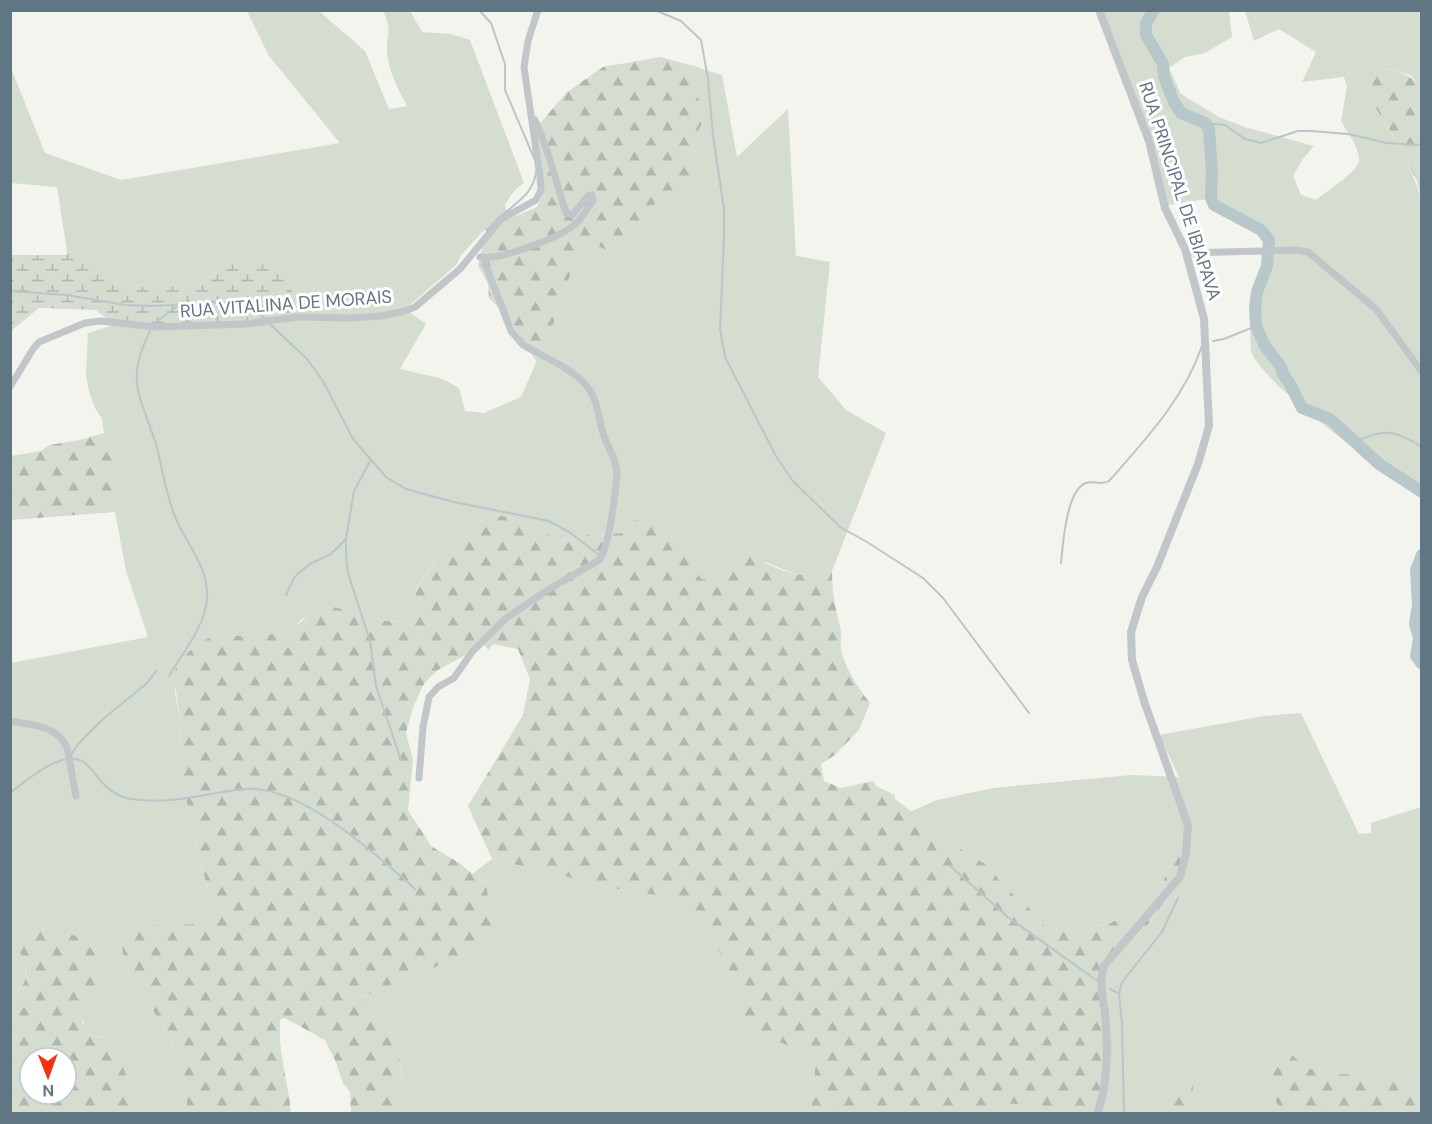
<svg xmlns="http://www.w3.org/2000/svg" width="1432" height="1124" font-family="'DM Sans',sans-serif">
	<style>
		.green { fill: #d5dcd0 }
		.forest { fill: url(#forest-firs); fill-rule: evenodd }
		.wetland { fill: url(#wetland-marsh) }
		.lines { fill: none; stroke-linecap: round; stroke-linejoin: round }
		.stream { stroke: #b7c7ca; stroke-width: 2 }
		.river { stroke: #b7c7ca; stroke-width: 12 }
		.minor { stroke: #c1c6c8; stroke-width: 7 }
		.tertiary { stroke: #c1c6c8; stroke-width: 8 }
		.labels { text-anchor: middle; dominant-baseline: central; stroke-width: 6; stroke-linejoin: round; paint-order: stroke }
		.street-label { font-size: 18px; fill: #607783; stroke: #fff }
	</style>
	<defs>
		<pattern id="forest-firs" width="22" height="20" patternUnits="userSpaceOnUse" patternTransform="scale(1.5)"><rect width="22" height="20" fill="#d5dcd0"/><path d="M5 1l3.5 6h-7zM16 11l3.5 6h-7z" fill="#b0b7ae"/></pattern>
		<pattern id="wetland-marsh" width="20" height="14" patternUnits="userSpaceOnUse" patternTransform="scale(1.5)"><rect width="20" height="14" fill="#d5dcd0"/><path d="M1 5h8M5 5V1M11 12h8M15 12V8" fill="none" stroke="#b0b7ae"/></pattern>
	</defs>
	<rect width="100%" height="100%" fill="#f4f4ef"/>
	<g class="green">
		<path d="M 247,11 L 319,11 L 365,51 L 389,109 L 407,106 C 398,89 389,72 387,52 C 386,33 393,31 383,11 L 410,11 L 422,32 L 451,34 L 470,40 L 524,183 C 514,189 511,195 505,205 L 508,215 L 485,229 L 461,255 L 456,265 L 405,309 L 426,324 L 400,369 L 443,379 L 459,388 L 465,411 L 484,413 L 521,397 L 558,312 L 567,282 L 584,245 L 598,246 L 622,257 L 633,232 L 649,206 L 691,193 L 700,175 L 693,145 L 701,125 L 705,107 C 693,94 689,84 694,66 L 722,75 L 737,157 L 788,109 L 796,256 L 830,262 L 818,377 L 846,410 L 886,433 L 832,571 C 804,580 791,573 766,562 L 724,582 L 701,579 L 690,559 L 629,533 L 592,534 L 557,542 L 535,524 L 490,513 C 462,535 432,561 414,593 L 418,608 L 418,617 L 412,622 L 385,621 L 334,607 L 302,619 L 293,628 L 277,634 L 230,636 L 190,650 L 176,667 L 175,694 L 180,720 L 182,780 L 201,866 L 215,912 L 213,920 L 200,924 L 134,926 L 122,934 C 120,962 131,975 145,998 C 166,1032 193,1072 186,1113 L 141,1113 L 133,1099 L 128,1080 L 101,1037 L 88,1034 C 80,1021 83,1014 89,1002 L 60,931 L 32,927 L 26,964 L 25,983 L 16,994 L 11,996 L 11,663 L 148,637 L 126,571 L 115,512 L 115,456 L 104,433 L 102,419 L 95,408 L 89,391 L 86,375 L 88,333 L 114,325 L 176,327 L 217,268 L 205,283 L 182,286 L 141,287 L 124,283 L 89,258 L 67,251 L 57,187 L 11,183 L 11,68 L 45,153 L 121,180 L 340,143 L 269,56 Z"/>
		<path d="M 1104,11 L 1229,11 L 1232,37 L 1205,53 L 1185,57 L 1169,68 L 1181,94 L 1219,117 L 1245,127 L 1314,146 L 1302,160 L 1293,176 L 1301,195 L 1316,200 C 1326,192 1357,172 1359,161 C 1360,148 1347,132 1341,121 L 1347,86 L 1344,77 L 1302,82 L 1316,52 L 1279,29 L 1254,41 L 1245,11 L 1421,11 L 1421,86 L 1410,75 L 1388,69 L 1370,99 C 1390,131 1412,163 1421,200 L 1421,494 C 1391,477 1256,380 1251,350 C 1250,337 1250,316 1253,304 C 1254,298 1259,293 1260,287 C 1264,269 1265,250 1262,232 L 1207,199 L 1168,205 L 1108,33 Z"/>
		<path d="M 1301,713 L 1359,834 L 1371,833 L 1371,823 L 1421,807 L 1421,1083 L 1364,1074 L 1333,1074 L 1305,1068 L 1283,1047 L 1274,1052 L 1266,1070 L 1267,1084 L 1282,1113 L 1193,1113 L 1193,1081 L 1184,1077 L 1156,1113 L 988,1113 L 992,1093 L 1003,1103 L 1016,1103 L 1105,1067 L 1100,1007 L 1096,986 L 1117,955 L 1153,919 L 1174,852 L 1164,880 L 1140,907 L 1107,925 L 1047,929 L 1027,906 L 1003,886 L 990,867 L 954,845 L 910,812 L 937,800 L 993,788 L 1132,775 L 1179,777 L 1159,735 L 1264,716 Z"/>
		<path d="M 492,859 L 626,891 L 657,895 L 703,920 L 731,974 L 743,1016 L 765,1034 L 816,1061 L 811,1113 L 391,1113 C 412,1060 397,1038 364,996 L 474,951 L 486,885 L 472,874 Z"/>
	</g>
	<g class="forest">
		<path d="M 660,57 L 694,66 C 689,84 693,94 705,107 L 701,125 L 693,145 L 700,175 L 691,194 L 649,206 L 633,232 L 622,257 L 598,246 L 584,246 L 567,282 L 558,312 L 537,362 L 504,313 L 489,298 L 488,284 L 478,265 L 482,248 L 489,234 L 485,229 L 508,215 L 516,216 L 537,207 L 543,195 L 543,177 L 538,167 L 537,127 L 567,92 L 603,67 Z"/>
		<path d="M 1370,69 C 1392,69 1405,71 1421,86 L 1421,200 L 1417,181 L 1394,137 L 1370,99 Z"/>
		<path d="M 104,433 L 115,456 L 115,512 L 11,520 L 11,456 L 41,451 L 49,445 L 80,440 Z"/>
		<path d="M 490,513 L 535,524 L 557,542 L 592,534 L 629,533 L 635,520 L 675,527 L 701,579 L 724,581 L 739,550 C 771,565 795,583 832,571 C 832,591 835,607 840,626 C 842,634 840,642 841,649 C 845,668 858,688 870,703 L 859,730 L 835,755 L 821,764 L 824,781 L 841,788 L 873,781 L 876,786 L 895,795 L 895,799 L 954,845 L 990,867 L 1003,886 L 1027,906 L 1047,929 L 1107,925 L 1140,907 L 1164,880 L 1174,852 L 1189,823 L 1180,875 L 1153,919 L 1117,955 L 1096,986 L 1100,992 L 1105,1067 L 1100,1104 L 1070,1108 L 1003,1103 L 992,1094 L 988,1113 L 811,1113 L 816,1061 L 765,1034 L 743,1016 L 731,974 L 703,920 L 657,895 L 626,891 L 492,859 L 468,806 L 523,715 L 530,679 L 518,649 L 493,644 L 489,650 L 484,645 L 438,670 L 430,677 L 422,687 L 413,708 L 406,733 L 413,760 L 408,810 L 431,846 L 459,863 L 486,885 L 493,925 L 474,951 L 364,996 C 397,1038 412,1060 391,1113 L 351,1113 L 350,1092 L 343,1083 L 335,1060 L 325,1040 L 285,1018 L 280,1020 C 278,1055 288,1080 291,1113 L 186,1113 C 193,1072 166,1031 145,998 C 131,975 120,962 122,934 L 134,926 L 200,924 L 213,920 L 215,912 L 201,866 L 182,780 L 180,720 L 174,676 L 176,667 L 190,650 L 220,631 L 230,636 L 278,634 L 293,628 L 315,611 L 334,607 L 385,621 L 412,622 L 418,616 L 418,608 L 414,593 C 433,561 461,535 490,513 Z"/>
		<path d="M 32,927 L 60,931 L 82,938 L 95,952 L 101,964 L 97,983 L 82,1022 L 88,1034 C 92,1035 97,1036 102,1038 C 122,1047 130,1094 141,1113 L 11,1113 L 11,996 C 23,991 29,977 25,964 C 23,956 17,948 14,941 L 17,930 ZM 30,1058 L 66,1058 L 66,1094 L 30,1094 Z"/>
		<path d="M 1283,1047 L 1306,1068 L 1333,1074 L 1364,1074 L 1421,1083 L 1421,1113 L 1282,1113 L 1267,1084 L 1266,1069 L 1274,1051 Z"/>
		<path d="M 1184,1077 L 1193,1081 L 1193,1113 L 1156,1113 Z"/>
	</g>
	<path class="wetland" d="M 67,251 L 89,258 L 124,283 L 141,287 L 182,286 L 205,283 L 217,268 L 243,262 L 275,266 L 289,281 L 295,299 L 290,312 L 270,324 L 114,325 L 96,310 L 39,308 L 11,331 L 11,255 L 67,255 Z"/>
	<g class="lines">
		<g class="stream">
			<path d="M 479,10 L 491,23 L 505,64 L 505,90 L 534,158"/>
			<path d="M 655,10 L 681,21 L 701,40 L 708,79 L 713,136 L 724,209 L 724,237 L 720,329 L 725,357 L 776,456 L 792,480 L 840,527 L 867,542 L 923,578 L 943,598 L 1029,713"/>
			<path d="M 1205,123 L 1225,125 L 1245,139 L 1261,143 L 1298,131 L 1311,131 L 1348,134 L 1387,143 L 1422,145"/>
			<path d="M 489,228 C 504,208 533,200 536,172"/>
			<path d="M 10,291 L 67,295 L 125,305 L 152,306 L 227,302 L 248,306 L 265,318"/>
			<path d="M 152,325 L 176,307"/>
			<path d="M 271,325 L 307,359 L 323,381 L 353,439 L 386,477 L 406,489 L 454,502 L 549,521 L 569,532 L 598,554"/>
			<path d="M 150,331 C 123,385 143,398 157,448 C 163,472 166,496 176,519 C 187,545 209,568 207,598 C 205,627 183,652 169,676"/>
			<path d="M 1213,341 L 1224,339 L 1256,326"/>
			<path d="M 1356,442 C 1383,428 1396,430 1422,447"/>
			<path d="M 370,461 L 354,491 L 346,539 L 346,556 L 348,573 L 370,641 L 376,686 L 401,760"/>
			<path d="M 1061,563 C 1063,545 1066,490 1086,483 C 1094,480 1100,486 1109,481 C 1145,440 1184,399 1202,346"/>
			<path d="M 286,595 L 294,578 L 300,572 L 310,564 L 331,554 L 346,539"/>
			<path d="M 1415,626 L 1422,625"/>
			<path d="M 71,755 L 79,743 L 103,719 L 146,684 L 157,670"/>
			<path d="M 10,793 C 27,780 61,750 82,761 C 89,765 96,775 101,781 C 109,791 118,797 131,799 C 173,805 205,793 245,789 C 299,784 377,855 415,889"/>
			<path d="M 950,866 L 1009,918 L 1099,982"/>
			<path d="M 1110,989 L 1118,993"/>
			<path d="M 10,1008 L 10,1036"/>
			<path d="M 1124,1114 L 1122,1024 L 1119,994 L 1122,982 L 1162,932 L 1178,898"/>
		</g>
		<g class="river">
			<path d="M 1154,10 L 1146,23 L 1146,35 L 1163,64 L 1164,77 L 1174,102 L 1181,113 L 1205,123 L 1209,129 L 1212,172 L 1211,198 L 1214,205 L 1261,230 L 1269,240 L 1267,266 L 1257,292 L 1255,308 L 1256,326 L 1265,346 L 1281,367 L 1283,374 L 1290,384 L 1302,408 L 1330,419 L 1379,464 L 1422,492"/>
			<path d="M 1422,555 L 1416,570 L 1418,605 L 1415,624 L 1419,638 L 1416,656 L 1422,664"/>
		</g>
		<g class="minor">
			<path d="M 1186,253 L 1297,250 L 1308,252 L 1376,309 L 1422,372"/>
			<path d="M 480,257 C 499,261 557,238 573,226 C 581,220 587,209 593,201 L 592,195 L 588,196 L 572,215 L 566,213 C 556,182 549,150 535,120"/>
			<path d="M 10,387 L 33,349 L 39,342 L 85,323 L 101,321 L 155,327 L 246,324 L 297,317 L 348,318 L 382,316 L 405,311 L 415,307 L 460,269 L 501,219 L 536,200 L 541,190 L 540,177 L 524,67 L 528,41 L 538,10"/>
			<path d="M 10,721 C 32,725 56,725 67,747 L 76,796"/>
			<path d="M 419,778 L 423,727 L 429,697 L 438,687 L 454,678 L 472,652 L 505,619 L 546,591 L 599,560 C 610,546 615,495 617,475 C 617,460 609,450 604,436 C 599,423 599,409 593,396 C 584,373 544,357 523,345 L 511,331 L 483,258"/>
		</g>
		<path class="tertiary" d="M 1097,1114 C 1107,1090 1108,1051 1106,1026 C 1106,1005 1097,986 1104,966 L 1180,877 L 1186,854 L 1188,825 L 1144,701 L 1132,660 L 1131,632 L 1142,597 L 1157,567 L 1198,464 L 1209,426 L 1204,319 L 1185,249 L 1165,208 L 1149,141 L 1099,10"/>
	</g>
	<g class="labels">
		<g class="street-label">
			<text transform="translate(1180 191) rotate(72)">RUA PRINCIPAL DE IBIAPAVA</text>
			<text transform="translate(286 304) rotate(-4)">RUA VITALINA DE MORAIS</text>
		</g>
	</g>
	<rect width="1432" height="1124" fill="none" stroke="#607783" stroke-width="24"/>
	<g transform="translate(48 1076) rotate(179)"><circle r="28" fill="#ffffff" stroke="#bfc9cd" stroke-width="1.5"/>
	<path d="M0-4.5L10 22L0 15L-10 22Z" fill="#f23311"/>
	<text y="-9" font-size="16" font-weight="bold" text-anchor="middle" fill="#607783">N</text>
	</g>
</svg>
